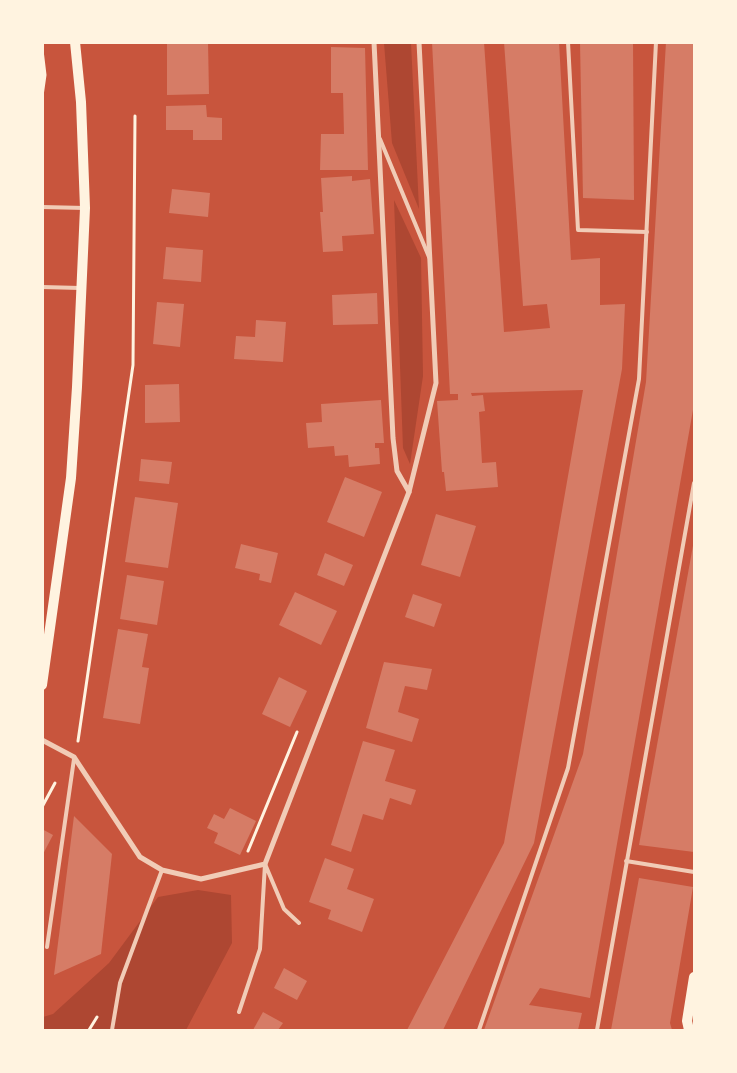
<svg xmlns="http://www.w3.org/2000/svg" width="737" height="1073" font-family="Roboto,sans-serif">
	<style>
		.green { fill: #ae4732 }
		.building { fill: #d67c66 }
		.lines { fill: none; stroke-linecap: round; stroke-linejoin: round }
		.path { stroke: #fff3e0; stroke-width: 3 }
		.service { stroke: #f1ccb7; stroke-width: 4 }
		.minor { stroke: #f1ccb7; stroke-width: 5 }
		.secondary { stroke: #fff3e0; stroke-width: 10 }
	</style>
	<rect width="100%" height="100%" fill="#c8553d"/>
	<g class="green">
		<path d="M 384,43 L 411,43 L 419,209 L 392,143 Z"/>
		<path d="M 394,200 L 421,258 L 423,376 L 410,464 L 403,448 Z"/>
		<path d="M 198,890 L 231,895 L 232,943 L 186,1030 L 43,1030 L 43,1017 L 53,1014 L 109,963 L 158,897 Z"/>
	</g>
	<g class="building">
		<path d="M 167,42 L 208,42 L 209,94 L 167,95 Z"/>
		<path d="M 432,42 L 484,42 L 504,332 L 550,328 L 547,304 L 523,306 L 504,42 L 559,42 L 571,260 L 600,258 L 600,305 L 625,304 L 622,369 L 534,843 L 443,1030 L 407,1030 L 504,843 L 583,390 L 471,393 L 472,396 L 483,395 L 485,411 L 479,412 L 482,463 L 496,462 L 498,487 L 446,491 L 444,472 L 442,472 L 437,401 L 458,400 L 458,394 L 450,394 Z"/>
		<path d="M 580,42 L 633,42 L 634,200 L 583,198 Z"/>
		<path d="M 666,42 L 694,42 L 694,404 L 590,998 L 540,988 L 529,1005 L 582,1013 L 578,1030 L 484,1030 L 583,754 L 646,382 Z"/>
		<path d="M 331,47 L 365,48 L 368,170 L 320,170 L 321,134 L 344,134 L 343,93 L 331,93 Z"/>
		<path d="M 206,105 L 207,117 L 222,118 L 222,140 L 193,140 L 193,130 L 166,130 L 166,106 Z"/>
		<path d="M 352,176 L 352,181 L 370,179 L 374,234 L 342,236 L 343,251 L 323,252 L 320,212 L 323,212 L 321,178 Z"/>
		<path d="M 172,189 L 210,193 L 208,217 L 169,213 Z"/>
		<path d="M 166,247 L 203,250 L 201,282 L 163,279 Z"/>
		<path d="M 377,293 L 378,324 L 333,325 L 332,295 Z"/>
		<path d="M 157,302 L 184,304 L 180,347 L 153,344 Z"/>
		<path d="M 256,320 L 286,322 L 283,362 L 234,359 L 236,336 L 255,337 Z"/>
		<path d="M 179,384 L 180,422 L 145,423 L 145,385 Z"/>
		<path d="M 381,400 L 384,443 L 375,443 L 375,448 L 379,448 L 380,464 L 349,467 L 348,455 L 335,456 L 334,446 L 308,448 L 306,423 L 322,422 L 321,404 Z"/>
		<path d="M 141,459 L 172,462 L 169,484 L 139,481 Z"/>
		<path d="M 345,477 L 382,492 L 364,537 L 327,522 Z"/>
		<path d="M 135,497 L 178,503 L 168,568 L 125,562 Z"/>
		<path d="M 436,514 L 476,526 L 460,577 L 421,565 Z"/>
		<path d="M 694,540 L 694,852 L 639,845 Z"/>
		<path d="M 241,544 L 278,553 L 271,583 L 259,580 L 260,574 L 235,568 Z"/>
		<path d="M 325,553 L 353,565 L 344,586 L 317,575 Z"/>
		<path d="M 127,575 L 164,581 L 157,625 L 120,619 Z"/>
		<path d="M 295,592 L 337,611 L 321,645 L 279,625 Z"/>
		<path d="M 413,594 L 442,604 L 434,627 L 405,617 Z"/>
		<path d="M 118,629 L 148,634 L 142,667 L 149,668 L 140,724 L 103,718 Z"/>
		<path d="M 384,662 L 432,669 L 427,690 L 405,686 L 398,712 L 419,719 L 412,742 L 366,728 Z"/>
		<path d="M 279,677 L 307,691 L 290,727 L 262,714 Z"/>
		<path d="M 363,741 L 395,750 L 385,781 L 416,790 L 411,805 L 390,798 L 383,820 L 363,814 L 351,852 L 331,845 Z"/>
		<path d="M 230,808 L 256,821 L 240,855 L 214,843 L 218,833 L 207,828 L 214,814 L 224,819 Z"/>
		<path d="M 74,816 L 112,854 L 101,954 L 54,975 Z"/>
		<path d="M 42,829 L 53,835 L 42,856 Z"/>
		<path d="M 325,858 L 354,869 L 347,889 L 374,899 L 362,932 L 328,919 L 331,910 L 309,902 Z"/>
		<path d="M 639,878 L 693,887 L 670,1023 L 672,1030 L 611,1030 Z"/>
		<path d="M 284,968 L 307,981 L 297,1000 L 274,988 Z"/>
		<path d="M 263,1012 L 283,1023 L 278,1030 L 253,1030 Z"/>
	</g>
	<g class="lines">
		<g class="path">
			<path d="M 42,50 L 45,75 L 42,96"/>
			<path d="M 78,741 L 133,365 L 135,116"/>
			<path d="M 42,807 L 55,783"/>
			<path d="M 248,851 L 297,732"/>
			<path d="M 89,1030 L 97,1017"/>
		</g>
		<g class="service">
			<path d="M 568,42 L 578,230 L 647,232"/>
			<path d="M 380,139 L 429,257"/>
			<path d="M 42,207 L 85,208"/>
			<path d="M 42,287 L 80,288"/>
			<path d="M 626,861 L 694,872"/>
			<path d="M 47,947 L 74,759"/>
			<path d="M 239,1012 L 260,949 L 265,864 L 284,909 L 299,923"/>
			<path d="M 112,1030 L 120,983 L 162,870"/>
			<path d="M 479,1030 L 568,768 L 639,379 L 656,42"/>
			<path d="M 597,1030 L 694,483"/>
		</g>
		<g class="minor">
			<path d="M 374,42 L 393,438 L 397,471 L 409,492"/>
			<path d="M 42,740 L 74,757 L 140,857 L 162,870 L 201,879 L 265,864 L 409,492 L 436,383 L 419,42"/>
		</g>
		<g class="secondary">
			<path d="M 42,685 L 71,478 L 77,387 L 85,208 L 81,102 L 75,42"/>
			<path d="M 689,1030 L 687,1021 L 694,977"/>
		</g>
	</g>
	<rect width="737" height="1073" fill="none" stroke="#fff3e0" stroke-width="88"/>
</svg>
